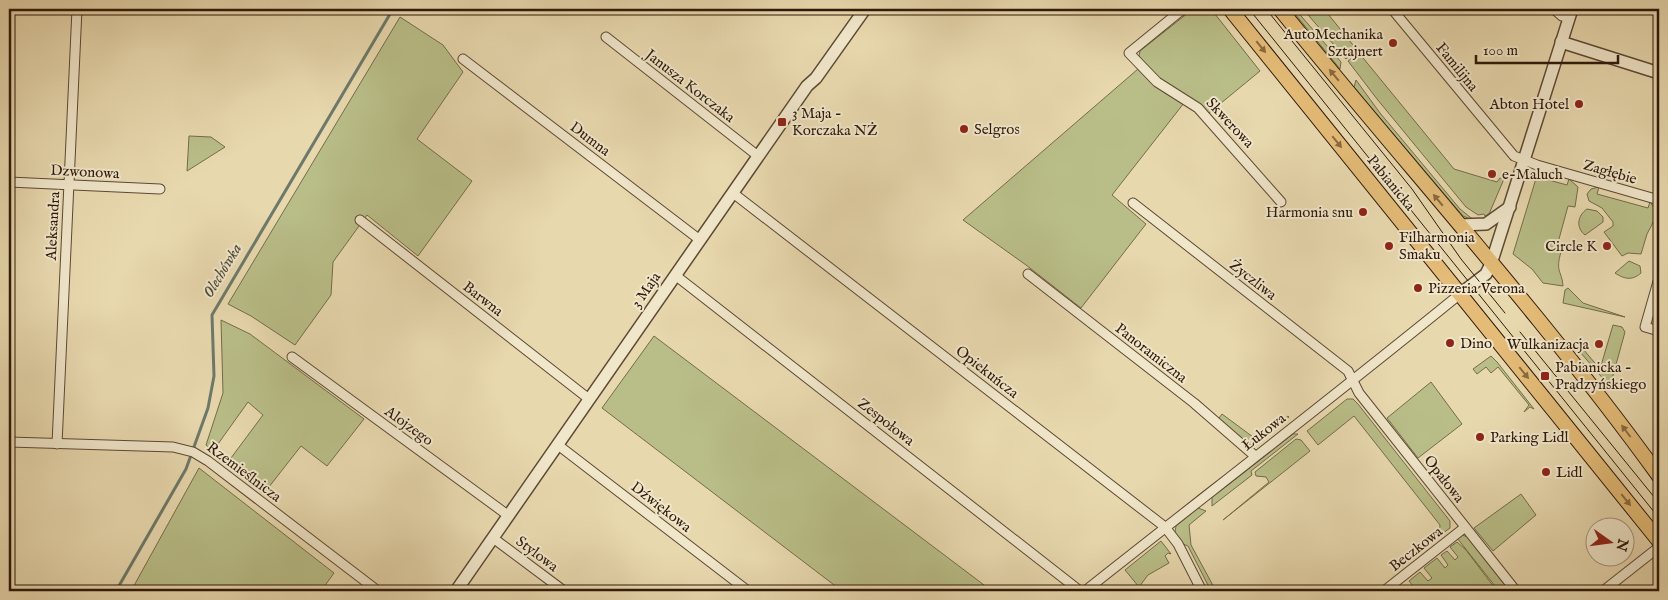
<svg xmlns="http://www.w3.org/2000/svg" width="1668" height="600" font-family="'IM FELL English',serif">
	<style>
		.green { fill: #b9be88; stroke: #746c4a }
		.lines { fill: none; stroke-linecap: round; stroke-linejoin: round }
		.stream { stroke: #6d7a6a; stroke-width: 3 }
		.minor-casing { stroke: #5d4934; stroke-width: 11 }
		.tertiary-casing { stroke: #5d4934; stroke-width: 14 }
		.primary-casing { stroke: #2f190b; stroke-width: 16 }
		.minor { stroke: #f0e6ca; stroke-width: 9 }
		.tertiary { stroke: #f0e6ca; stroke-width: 11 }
		.primary { stroke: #e4bc77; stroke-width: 14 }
		.tram { stroke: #2f190b; stroke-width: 1 }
		.oneway { fill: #8a6a41 }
		.poi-dot { fill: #8f2418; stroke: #f0e6ca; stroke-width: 2 }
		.labels { text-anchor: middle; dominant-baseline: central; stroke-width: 4; stroke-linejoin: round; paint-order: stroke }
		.poi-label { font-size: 15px; fill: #2f190b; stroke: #f0e6ca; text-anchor: start }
		.street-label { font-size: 15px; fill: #2f190b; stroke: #f0e6ca }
		.water-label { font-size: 16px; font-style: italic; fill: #4e493a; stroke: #f0e6ca }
	</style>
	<rect width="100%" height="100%" fill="#e8d8ae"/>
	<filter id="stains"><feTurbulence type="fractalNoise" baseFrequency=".004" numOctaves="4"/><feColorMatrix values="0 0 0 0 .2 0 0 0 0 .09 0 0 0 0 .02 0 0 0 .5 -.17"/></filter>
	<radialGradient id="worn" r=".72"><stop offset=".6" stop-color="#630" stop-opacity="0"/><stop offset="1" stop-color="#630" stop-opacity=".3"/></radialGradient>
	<g class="green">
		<path d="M 1193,9 L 1211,9 L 1260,71 L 1209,113 C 1188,92 1155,84 1139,56 L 1140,51 Z"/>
		<path d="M 1291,9 L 1295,9 L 1341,62 L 1340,69 Z"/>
		<path d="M 1303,9 L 1324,9 L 1357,50 L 1346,59 Z"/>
		<path d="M 400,17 L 443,45 L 463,72 L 417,139 L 472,181 L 418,256 L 367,215 L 333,262 L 331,295 L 295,345 L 251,316 L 228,304 Z"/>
		<path d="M 1359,53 L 1454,169 L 1497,182 L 1500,178 L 1504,179 L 1489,214 L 1485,216 L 1484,214 L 1478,215 L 1466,207 L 1377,99 L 1348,61 Z"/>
		<path d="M 1138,69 C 1152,84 1165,95 1184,103 L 1112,195 L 1146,224 L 1081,308 L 1026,265 L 963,220 Z"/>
		<path d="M 1356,80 L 1380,113 L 1460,209 L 1475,221 L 1463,216 L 1363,98 L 1354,87 Z"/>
		<path d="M 189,136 L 211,137 L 225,147 L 187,171 Z"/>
		<path d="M 1538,172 L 1546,173 L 1545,179 L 1567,185 L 1569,179 L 1578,187 L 1575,207 L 1568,206 L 1556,250 L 1561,252 C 1555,272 1562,271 1563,286 L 1543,283 L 1532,269 L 1513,254 Z"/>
		<path d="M 1599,187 L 1597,194 L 1648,208 L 1650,202 L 1655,209 L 1656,217 L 1647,234 L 1641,254 L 1628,253 L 1622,256 L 1604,232 L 1613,226 L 1613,222 L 1602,208 L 1589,201 L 1587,194 L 1591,189 Z"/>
		<path d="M 1587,209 L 1597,211 L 1603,217 L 1603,222 L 1585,235 C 1576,228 1577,216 1587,209 Z"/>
		<path d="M 1629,261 L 1640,266 L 1641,273 C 1632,281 1624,279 1615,273 Z"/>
		<path d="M 1568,288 L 1583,303 L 1625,317 L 1563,303 L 1565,290 Z"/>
		<path d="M 221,320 L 250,334 L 364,419 L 327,466 L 301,446 L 265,492 L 228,462 L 263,415 L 248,402 L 213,451 L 206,445 L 223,393 Z"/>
		<path d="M 1613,325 L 1622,327 L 1625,332 L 1612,379 L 1606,382 L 1580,352 L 1583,349 L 1600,369 Z"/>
		<path d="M 654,336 L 992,591 L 842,591 L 602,408 Z"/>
		<path d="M 1491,356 L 1497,362 L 1534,409 L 1530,407 L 1524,412 L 1529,405 L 1498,367 L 1491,373 L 1486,367 L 1477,374 L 1473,369 Z"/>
		<path d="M 1431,382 L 1462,424 L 1418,458 L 1387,418 Z"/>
		<path d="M 1347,399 L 1353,399 L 1358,404 L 1450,521 L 1450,528 L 1439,536 L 1440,525 L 1354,416 L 1318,445 L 1307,431 Z"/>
		<path d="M 1222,414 L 1253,437 L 1262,437 L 1288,416 L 1289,417 L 1252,446 L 1220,421 L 1219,418 Z"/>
		<path d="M 1293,434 L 1298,434 L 1251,471 L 1252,475 L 1212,506 L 1212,497 Z"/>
		<path d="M 1296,439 L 1301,440 L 1310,451 L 1223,520 L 1269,482 L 1266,477 L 1256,476 L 1255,472 Z"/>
		<path d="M 199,468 L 334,573 L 321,591 L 131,591 Z"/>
		<path d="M 1521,494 L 1536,515 L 1493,551 L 1474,528 Z"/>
		<path d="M 1198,508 L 1206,511 L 1189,525 L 1191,545 L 1216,591 L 1211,591 L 1188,546 L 1183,544 L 1175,532 L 1176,526 Z"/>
		<path d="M 1462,535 L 1468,537 L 1511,591 L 1499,591 L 1457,538 Z"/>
		<path d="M 1161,541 L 1171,554 L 1168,553 L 1165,556 L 1169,563 L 1148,575 L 1139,587 L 1125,570 Z"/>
		<path d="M 1457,542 L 1466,550 L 1497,591 L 1417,591 L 1409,581 L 1420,572 L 1428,581 L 1432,578 L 1424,568 L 1437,558 L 1445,568 L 1448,565 L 1441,555 L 1447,551 L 1455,560 L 1458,557 L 1450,547 Z"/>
	</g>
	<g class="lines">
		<path class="stream" d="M 116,591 L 186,469 L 208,408 L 214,376 L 212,315 L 393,9"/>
		<g class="minor-casing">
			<g id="minor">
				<path d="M 1183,9 L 1129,53 L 1157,82 L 1198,108 L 1281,202"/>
				<path d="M 1392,9 L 1514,156 L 1537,165 L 1659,200"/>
				<path d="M 1554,9 L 1562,16 L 1569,18"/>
				<path d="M 606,37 L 758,156"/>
				<path d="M 463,59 L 700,240"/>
				<path d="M 9,182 L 160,189"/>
				<path d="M 733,193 L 1165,527 L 1178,544 L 1202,591"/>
				<path d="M 1133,203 L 1348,371 L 1359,393 L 1516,591"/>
				<path d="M 360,220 L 589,399"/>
				<path d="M 1028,274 L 1194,403 L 1255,456"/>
				<path d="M 675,275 L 1080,591"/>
				<path d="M 1659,278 L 1645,327 L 1659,331"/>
				<path d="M 292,357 L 509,516"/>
				<path d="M 9,442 L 173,447 L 193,452 L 208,461 L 378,591"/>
				<path d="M 57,444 L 77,9"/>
				<path d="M 558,445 L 748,591"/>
				<path d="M 493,538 L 564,591"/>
				<path d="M 1085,591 C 1210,492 1336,395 1460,294"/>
				<path d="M 1384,591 L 1464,528"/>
				<path d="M 1603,591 L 1659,547"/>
			</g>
		</g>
		<g class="tertiary-casing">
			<g id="tertiary">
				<path d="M 1561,42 L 1659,73"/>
				<path d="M 1459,225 L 1486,224 L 1510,207"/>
				<path d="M 1460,294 L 1486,274 L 1491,264 L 1572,9"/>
				<path d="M 456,591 L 807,86 L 816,78 L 865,9"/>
			</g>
		</g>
		<g class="primary-casing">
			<g id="primary">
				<path d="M 1230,9 L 1659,541"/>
				<path d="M 1280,9 C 1406,165 1542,314 1659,476"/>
			</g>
		</g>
		<use href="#minor" class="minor"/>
		<use href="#tertiary" class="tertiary"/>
		<use href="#primary" class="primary"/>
		<g class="tram">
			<path d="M 1249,9 L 1659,518"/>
			<path d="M 1266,9 L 1412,189 L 1461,259 L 1505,313"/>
			<path d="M 1520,332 L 1659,503"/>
		</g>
	</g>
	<defs><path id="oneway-solid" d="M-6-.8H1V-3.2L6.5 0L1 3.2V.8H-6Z" transform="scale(1.25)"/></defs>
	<g class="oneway">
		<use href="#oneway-solid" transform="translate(1261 47) rotate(51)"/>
		<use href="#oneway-solid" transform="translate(1334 75) rotate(-130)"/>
		<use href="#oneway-solid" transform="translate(1337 142) rotate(51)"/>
		<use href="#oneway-solid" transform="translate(1438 200) rotate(-130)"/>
		<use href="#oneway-solid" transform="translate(1524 373) rotate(51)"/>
		<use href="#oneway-solid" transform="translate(1626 431) rotate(-127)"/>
		<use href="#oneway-solid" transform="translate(1626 500) rotate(51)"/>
	</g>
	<g class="poi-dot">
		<circle cx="1393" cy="43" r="5"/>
		<circle cx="1579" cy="104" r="5"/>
		<rect x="777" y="117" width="10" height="10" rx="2.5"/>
		<circle cx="964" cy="129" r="5"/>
		<circle cx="1492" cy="174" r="5"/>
		<circle cx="1363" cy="212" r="5"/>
		<circle cx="1389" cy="246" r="5"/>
		<circle cx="1607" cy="246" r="5"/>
		<circle cx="1418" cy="288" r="5"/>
		<circle cx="1450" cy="343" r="5"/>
		<circle cx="1599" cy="344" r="5"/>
		<rect x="1540" y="371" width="10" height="10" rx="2.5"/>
		<circle cx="1480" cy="437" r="5"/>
		<circle cx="1546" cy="472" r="5"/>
	</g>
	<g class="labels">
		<g class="poi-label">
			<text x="1383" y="34" text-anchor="end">AutoMechanika<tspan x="1383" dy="17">Sztajnert</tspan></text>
			<text x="1569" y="104" text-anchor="end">Abton Hotel</text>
			<text x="792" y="113">3 Maja -<tspan x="792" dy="17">Korczaka NŻ</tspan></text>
			<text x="974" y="129">Selgros</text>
			<text x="1502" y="174">e-Maluch</text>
			<text x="1353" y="212" text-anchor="end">Harmonia snu</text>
			<text x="1399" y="237">Filharmonia<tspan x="1399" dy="17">Smaku</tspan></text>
			<text x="1597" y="246" text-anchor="end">Circle K</text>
			<text x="1428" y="288">Pizzeria Verona</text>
			<text x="1460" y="343">Dino</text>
			<text x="1589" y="344" text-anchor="end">Wulkanizacja</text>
			<text x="1555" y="367">Pabianicka -<tspan x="1555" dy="17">Prądzyńskiego</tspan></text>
			<text x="1490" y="437">Parking Lidl</text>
			<text x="1556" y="472">Lidl</text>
		</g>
		<g class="street-label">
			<text transform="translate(1457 67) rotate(51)">Familijna</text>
			<text transform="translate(690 86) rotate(38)">Janusza Korczaka</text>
			<text transform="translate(1230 123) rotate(47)">Skwerowa</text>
			<text transform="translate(590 139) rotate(37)">Dumna</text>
			<text transform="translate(85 172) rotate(3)">Dzwonowa</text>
			<text transform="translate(1610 172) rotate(16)">Zagłębie</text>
			<text transform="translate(1391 183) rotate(51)">Pabianicka</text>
			<text transform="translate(53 226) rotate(-87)">Aleksandra</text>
			<text transform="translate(1253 280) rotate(38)">Życzliwa</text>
			<text transform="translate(646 290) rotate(-55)">3 Maja</text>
			<text transform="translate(483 299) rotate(38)">Barwna</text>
			<text transform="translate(1151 353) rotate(38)">Panoramiczna</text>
			<text transform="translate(987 372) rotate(38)">Opiekuńcza</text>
			<text transform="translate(886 422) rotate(38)">Zespołowa</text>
			<text transform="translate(409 426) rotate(36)">Alojzego</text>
			<text transform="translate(1264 432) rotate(-38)">Łukowa</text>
			<text transform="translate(244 472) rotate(37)">Rzemieślnicza</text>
			<text transform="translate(1444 479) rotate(52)">Opałowa</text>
			<text transform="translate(661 507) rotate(38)">Dźwiękowa</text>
			<text transform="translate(1416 549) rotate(-38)">Beczkowa</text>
			<text transform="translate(537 554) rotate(37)">Stylowa</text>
		</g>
		<g class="water-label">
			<text transform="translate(223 271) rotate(-59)">Olechówka</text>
		</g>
	</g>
	<rect width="1668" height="600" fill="none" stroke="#e8d8ae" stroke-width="30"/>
	<rect x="10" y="10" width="1648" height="580" fill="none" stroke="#2f190b" stroke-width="2.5"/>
	<rect x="15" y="15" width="1638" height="570" fill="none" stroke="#2f190b"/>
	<g transform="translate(1610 542) rotate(104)"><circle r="24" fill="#f0e6ca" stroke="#a3947e"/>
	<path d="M0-4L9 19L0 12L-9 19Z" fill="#8f2418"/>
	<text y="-8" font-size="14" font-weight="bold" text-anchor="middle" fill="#2f190b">N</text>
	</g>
	<path d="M1476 55v8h142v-8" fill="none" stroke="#2f190b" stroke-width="2.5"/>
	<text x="1483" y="55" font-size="15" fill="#2f190b" stroke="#f0e6ca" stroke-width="4" paint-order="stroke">100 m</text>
	<rect width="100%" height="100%" filter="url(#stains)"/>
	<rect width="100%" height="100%" fill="url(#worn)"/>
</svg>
